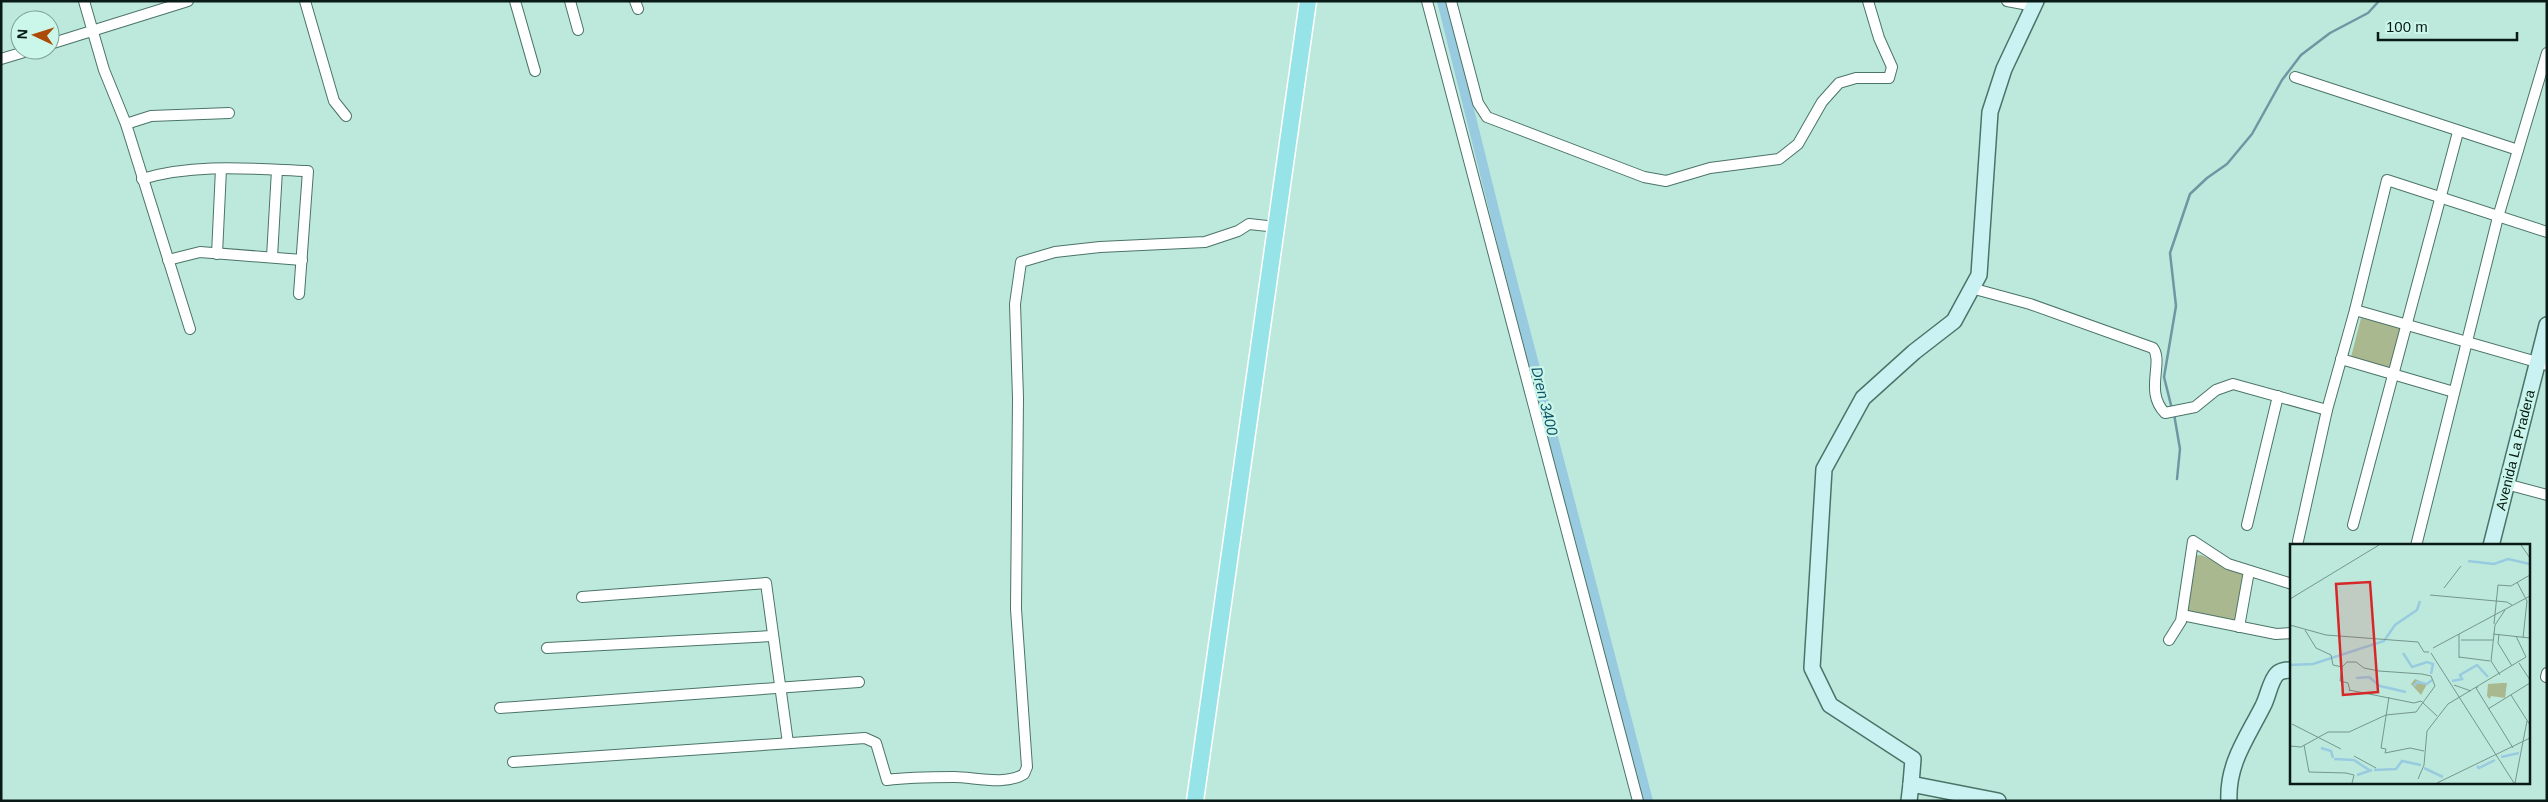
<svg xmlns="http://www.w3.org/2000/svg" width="2548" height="802" font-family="Helvetica,sans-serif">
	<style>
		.green { fill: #aab88f }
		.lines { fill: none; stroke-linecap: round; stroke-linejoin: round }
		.stream { stroke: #6e96a3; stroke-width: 2.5 }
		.canal { stroke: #99cbe0; stroke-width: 10 }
		.street-casing { stroke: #4b7468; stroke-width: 12 }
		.secondary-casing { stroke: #4b7468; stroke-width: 18 }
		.primary-casing { stroke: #fff; stroke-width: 19 }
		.street { stroke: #fff; stroke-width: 10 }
		.secondary { stroke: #cbf2f3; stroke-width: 15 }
		.primary { stroke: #97e4e8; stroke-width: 16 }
		.labels { text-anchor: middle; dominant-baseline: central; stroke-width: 4.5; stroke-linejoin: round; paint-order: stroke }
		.street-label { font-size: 14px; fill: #091a16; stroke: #caf7e9 }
		.water-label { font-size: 15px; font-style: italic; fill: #0e5268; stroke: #caf7e9 }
		.inset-river { fill: none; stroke: #99cbe0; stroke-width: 2.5 }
		.inset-road { fill: none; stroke: #75968d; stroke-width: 1 }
		.view { fill: #d62828; fill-opacity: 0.15; stroke: #d62828; stroke-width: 2.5 }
		.inset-edge { fill: none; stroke: #091a16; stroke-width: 2.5 }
	</style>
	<rect width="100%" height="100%" fill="#bde9dc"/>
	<g class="green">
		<path d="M 2361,318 L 2403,328 L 2392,369 L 2351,357 Z"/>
		<path d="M 2201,555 L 2245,575 L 2236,620 L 2187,611 L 2193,556 Z"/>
	</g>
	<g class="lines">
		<g class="stream">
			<path d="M 2172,409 L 2164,377 L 2176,306 L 2170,253 L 2190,194 L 2207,178 L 2227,164 L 2252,134 L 2282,80 L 2301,55 L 2330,33 L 2368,13 L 2379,1"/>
			<path d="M 2174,414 L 2180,449 L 2177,479"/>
		</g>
		<path class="canal" d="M 1442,1 L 1503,246 L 1648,801"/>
		<g class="street-casing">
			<g id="street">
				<path d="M 84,1 L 104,70 L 126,124 L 190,329"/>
				<path d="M 305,1 L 334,101 L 346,116"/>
				<path d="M 515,1 L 535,71"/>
				<path d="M 570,1 L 578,30"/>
				<path d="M 635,1 L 638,9"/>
				<path d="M 1427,1 L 1638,801"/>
				<path d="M 1451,1 L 1478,103 L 1487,117 L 1644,177 L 1666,181 L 1710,168 L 1779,159 L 1798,144 L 1822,102 L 1839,83 L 1856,78 L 1889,78 L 1892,67 L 1879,38 L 1868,1"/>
				<path d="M 2007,1 L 2034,6"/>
				<path d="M 50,44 L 188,1"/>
				<path d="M 1,59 L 31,50"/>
				<path d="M 2295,77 L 2518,150"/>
				<path d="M 126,124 L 151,116 L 229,113"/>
				<path d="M 142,179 C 195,163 253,169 308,171 L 299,294"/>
				<path d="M 217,254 L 221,169"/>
				<path d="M 272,257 L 277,170"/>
				<path d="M 168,260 L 200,252 L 302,260"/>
				<path d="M 1971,288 L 2030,304 L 2153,348 C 2164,362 2144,392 2165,413 L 2195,407 L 2216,390 L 2233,384 L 2327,410"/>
				<path d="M 2355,310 L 2547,365"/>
				<path d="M 2341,359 L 2454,392"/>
				<path d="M 2506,484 L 2547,495"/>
				<path d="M 2247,525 L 2278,396"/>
				<path d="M 2353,525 L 2458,132"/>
				<path d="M 2298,541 L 2327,410 L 2355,310 L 2387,180 L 2547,232"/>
				<path d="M 2416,546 L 2498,217 L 2547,53"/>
				<path d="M 582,597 L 766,583 L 788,743"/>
				<path d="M 2182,615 L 2276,634 L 2292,633"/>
				<path d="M 2239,627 L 2249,571"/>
				<path d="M 2169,640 L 2181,621 L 2193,541 L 2228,564 L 2292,584"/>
				<path d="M 547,648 L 773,636"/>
				<path d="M 2546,677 L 2547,673"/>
				<path d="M 500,708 L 859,682"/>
				<path d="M 513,762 L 865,738 L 876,743 L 887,780 C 909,777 931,777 954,777 C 974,777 1005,786 1024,774 L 1027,767 L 1016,609 L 1018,398 L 1015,304 L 1021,262 L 1055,252 L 1100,247 L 1205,242 L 1238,231 L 1249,224 L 1277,227"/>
			</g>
		</g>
		<g class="secondary-casing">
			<g id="secondary">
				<path d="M 2491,546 L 2547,325"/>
				<path d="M 1911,784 L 1913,759 L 1830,705 L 1812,668 L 1824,469 L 1863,398 L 1914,352 L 1954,321 L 1979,275 L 1990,112 L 2004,69 L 2036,1"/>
				<path d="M 1909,801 L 1911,784 L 1998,801"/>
				<path d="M 2229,801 C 2227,764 2247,738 2263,706 C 2268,697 2270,681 2277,674 C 2281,670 2286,670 2292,670"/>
			</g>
		</g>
		<g class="primary-casing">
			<path id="primary" d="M 1195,801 L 1308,1"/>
		</g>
		<use href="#street" class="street"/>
		<use href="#secondary" class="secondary"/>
		<use href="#primary" class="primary"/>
	</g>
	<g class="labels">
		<g class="street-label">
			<text transform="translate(2515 450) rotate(-76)">Avenida La Pradera</text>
		</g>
		<g class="water-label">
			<text transform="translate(1545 401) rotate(76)">Dren 3400</text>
		</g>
	</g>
	<g transform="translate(2290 544)">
		<rect width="240" height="240" fill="#bde9dc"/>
		<path d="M 125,135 L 137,140 L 131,151 L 121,140 ZM 212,139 L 217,139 L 215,154 L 201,152 L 200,155 L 197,152 L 198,140 Z" fill="#aab88f"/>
		<path class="inset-river" d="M 178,17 L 204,20 L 218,15 L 240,20M 113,109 L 122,123 L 137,118 L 143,120 L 141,130M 0,121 L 23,120 L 94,97 L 105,81 L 127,66 L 130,57M 66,134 L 79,133 L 90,142 L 116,148M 162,137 L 172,135 L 170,131 L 187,121 L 198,133M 124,142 L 127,138 L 137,140 L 142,136M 31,204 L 41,207 L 43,214M 211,213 L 229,209M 44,215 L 64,216M 64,216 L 79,226M 187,222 L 189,224 L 205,216M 134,224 L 153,233M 84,226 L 106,225 L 112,217 L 131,221M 67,231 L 82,226"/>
		<path class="inset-road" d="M 231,1 L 240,14M 227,38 L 237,57 L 233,94M 154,44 L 171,22M 140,51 L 217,58 L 222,61M 0,55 L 89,1M 204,80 L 208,41 L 221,42 L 240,31M 0,81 L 36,91 L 128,98 L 134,108 L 139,108M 15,86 L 26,104 L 41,111 L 43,121 L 52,123 L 50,137 L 58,139 L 60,147M 203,90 L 240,94M 209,90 L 208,99 L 222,122M 226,92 L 236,113M 171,96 L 203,96M 143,104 L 240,52M 141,109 L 224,239M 169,113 L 200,117M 169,114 L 169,90M 201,117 L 205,81 L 215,66M 201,117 L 210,131M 229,119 L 240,136M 164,141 L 181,147M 188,143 L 186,144 L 223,204M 59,146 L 124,159 L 131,157 L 147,172M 221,151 L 240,181M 99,153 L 91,204 L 96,205 L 95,209 L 120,204 L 134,207M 198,165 L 240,139M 2,180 L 51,205M 14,201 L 19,228 L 56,229 L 64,231 L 62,239M 0,202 L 11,203 L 38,188 L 59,188 L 96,171 L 126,168 L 145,142 L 141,132 L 132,130 L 89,127 L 74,124 L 66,118 L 57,118 L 52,123M 64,212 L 86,224M 128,235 L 134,221 L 137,187 L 158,160 L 236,113M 147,239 L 240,194M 225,239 L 237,177"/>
		<path class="view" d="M 80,38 L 88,148 L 53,151 L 46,40 Z"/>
		<rect width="240" height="240" class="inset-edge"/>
	</g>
	<rect width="2548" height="802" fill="none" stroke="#091a16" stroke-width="5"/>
	<g transform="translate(35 35) rotate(274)"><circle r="24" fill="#caf7e9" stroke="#7d9f95"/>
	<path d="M0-4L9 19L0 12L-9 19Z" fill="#ac4b08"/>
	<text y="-8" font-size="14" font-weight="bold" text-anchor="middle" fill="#091a16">N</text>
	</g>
	<path d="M2378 32v8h139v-8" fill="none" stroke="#091a16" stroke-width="2.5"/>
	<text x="2386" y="32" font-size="15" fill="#091a16" stroke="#caf7e9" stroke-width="4" paint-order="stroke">100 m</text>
</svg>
